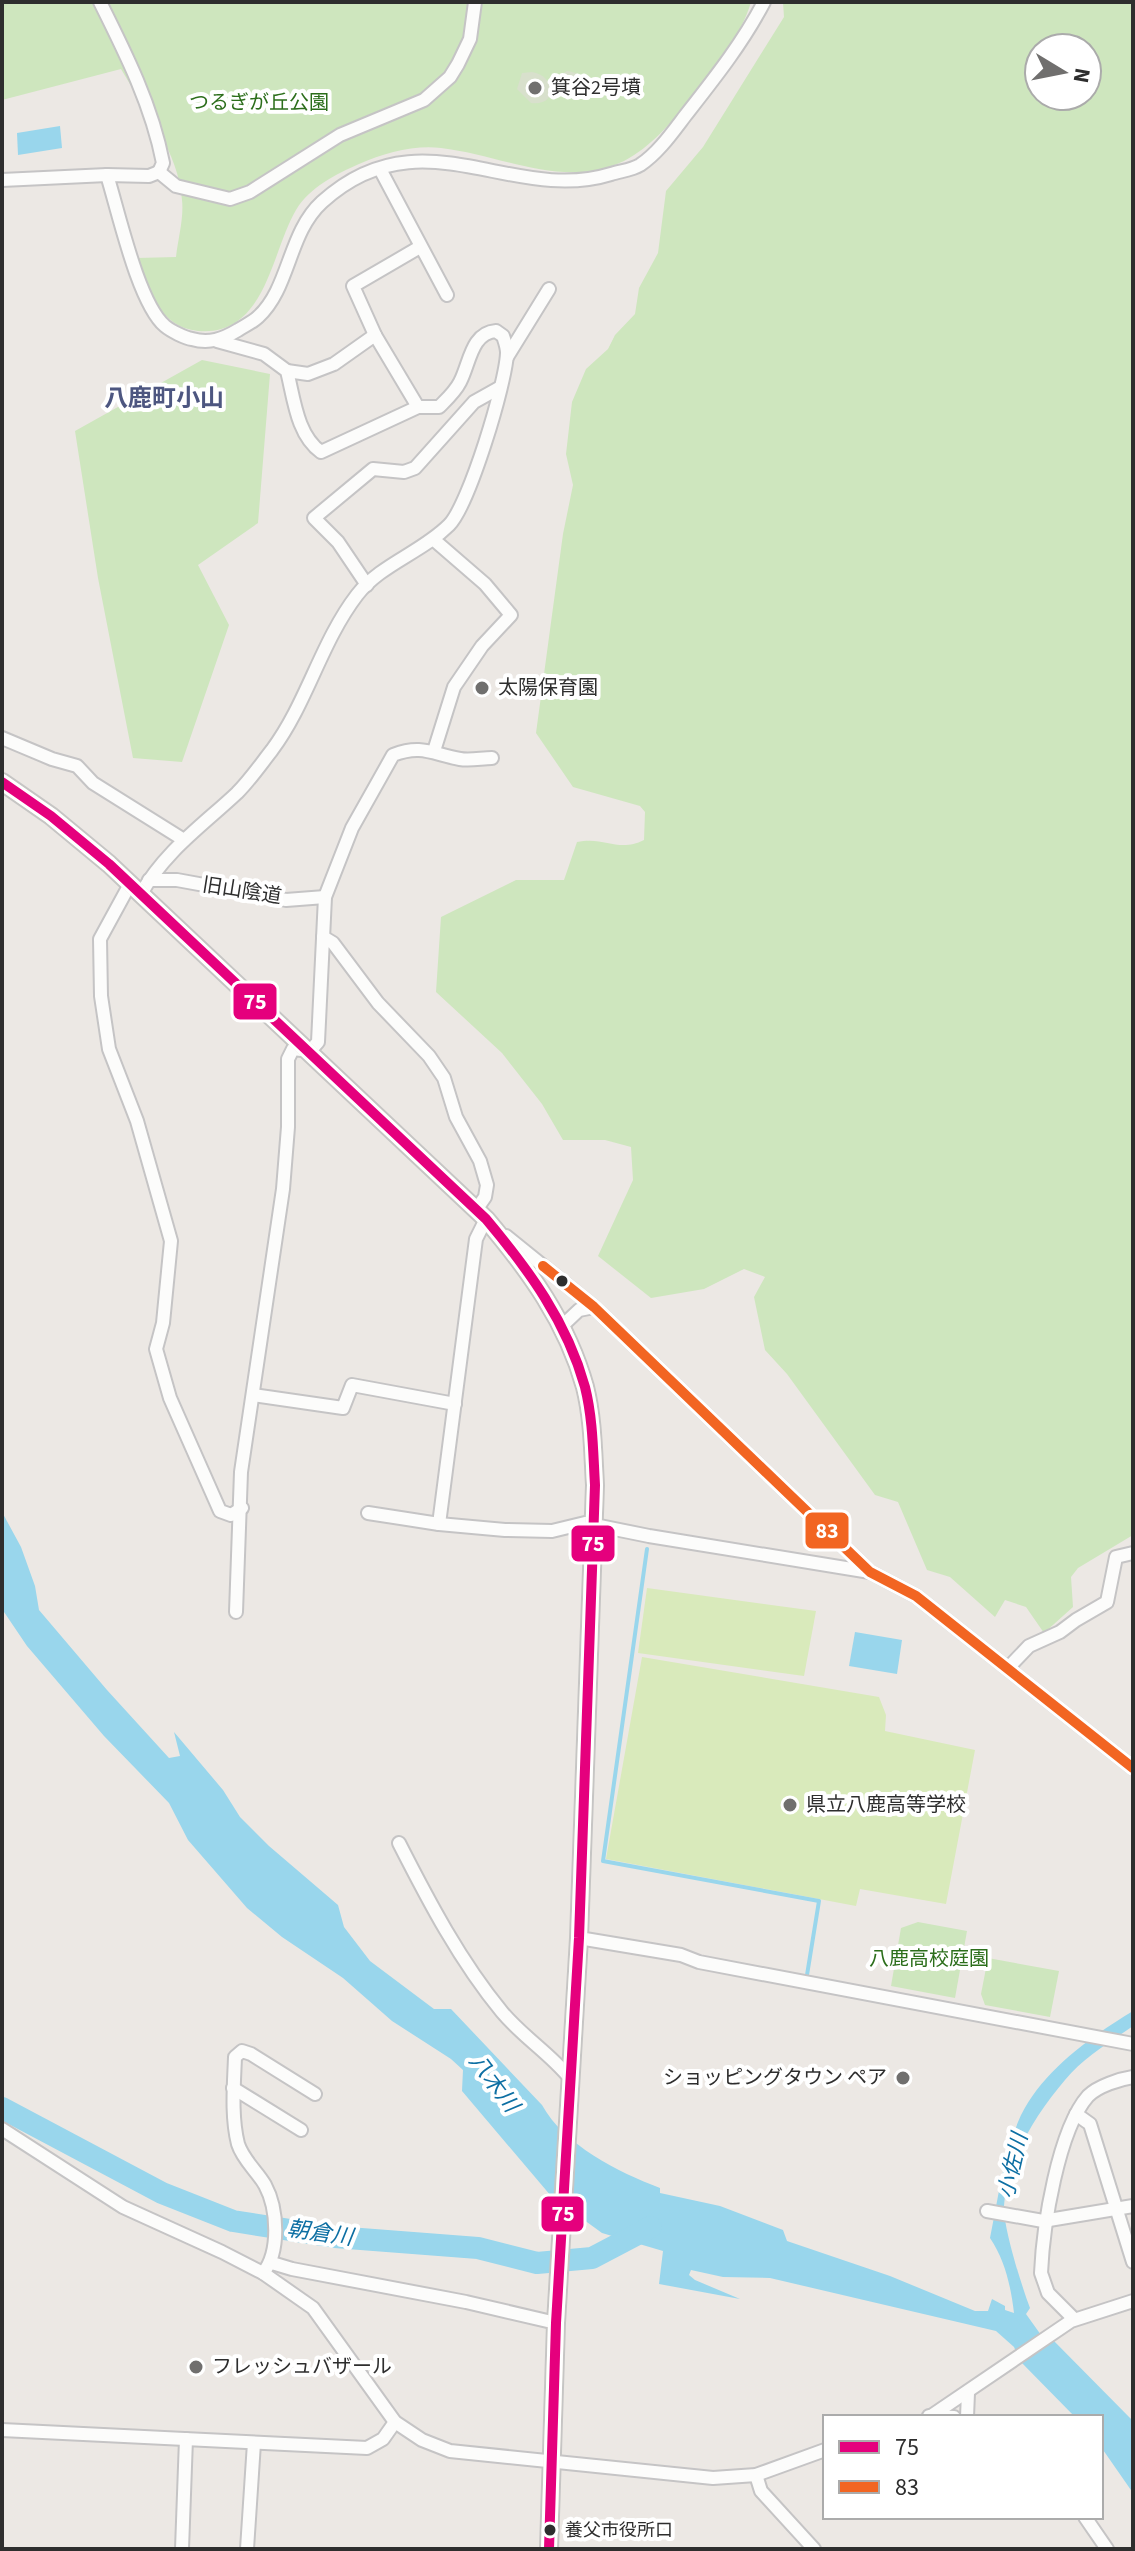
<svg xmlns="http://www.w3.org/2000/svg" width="1135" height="2551" font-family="'Source Sans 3','Noto Sans JP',sans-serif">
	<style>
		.green { fill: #cee6be; fill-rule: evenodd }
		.cemetery { fill: #d8e0cc }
		.pitch { fill: #d9eabb }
		.water { fill: #99d6ec }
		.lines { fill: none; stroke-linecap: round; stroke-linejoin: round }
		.stream { stroke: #99d6ec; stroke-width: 4 }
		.river { stroke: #99d6ec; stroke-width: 22 }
		.minor-casing { stroke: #c5c4c5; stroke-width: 16 }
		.major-casing { stroke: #c6c5c4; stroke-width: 20 }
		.minor { stroke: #fcfcfb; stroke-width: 12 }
		.major { stroke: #e8e4d6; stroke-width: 16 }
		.bus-1-casing { stroke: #fff; stroke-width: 16 }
		.bus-2-casing { stroke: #fff; stroke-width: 16 }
		.bus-1 { stroke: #e5007d; stroke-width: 10 }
		.bus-2 { stroke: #f26522; stroke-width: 10 }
		.poi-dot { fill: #706f6e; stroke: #fff; stroke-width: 3 }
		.bus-dot { fill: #2e2e2e; stroke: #fff; stroke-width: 3 }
		.labels { text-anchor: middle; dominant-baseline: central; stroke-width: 8; stroke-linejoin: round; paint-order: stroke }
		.bus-label { font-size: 18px; fill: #2e2e2e; stroke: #fff; text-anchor: start }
		.poi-label { font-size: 20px; fill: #2e2e2e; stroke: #fff; text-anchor: start }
		.park-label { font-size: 20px; fill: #2c6e1b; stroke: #fff }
		.street-label { font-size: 20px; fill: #2e2e2e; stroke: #fff }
		.water-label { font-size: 22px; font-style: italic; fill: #0d6fa3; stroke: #fff }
		.quarter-label { font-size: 24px; font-weight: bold; fill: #4d5680; stroke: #fff }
		.line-badge { stroke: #fff; stroke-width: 3 }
		.badge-label { font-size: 22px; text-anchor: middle; font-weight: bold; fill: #fff }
	</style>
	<rect width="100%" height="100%" fill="#ece8e4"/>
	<g class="green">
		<path d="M 2,2 L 751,2 C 741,37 712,71 690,99 C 672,122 651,147 624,161 C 564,190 502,155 441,148 C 413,145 385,153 359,164 C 336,174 310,187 296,210 C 271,252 266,337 198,331 C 159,327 148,289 137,258 L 176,257 C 178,239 184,218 182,200 C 179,152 144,109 121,69 L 2,100 Z"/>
		<path d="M 783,2 L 1133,2 L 1133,1535 L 1078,1568 L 1071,1577 L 1073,1607 L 1044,1633 L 1026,1607 L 1005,1600 L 995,1617 L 950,1577 L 927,1570 L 898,1502 L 875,1495 L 787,1374 L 765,1350 L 754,1297 L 765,1277 L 744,1269 L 704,1289 L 651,1298 L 598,1256 L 633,1180 L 631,1147 L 605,1140 L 563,1140 L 542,1104 L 502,1053 L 436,992 L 441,917 L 516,880 L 564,880 L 577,842 C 605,836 618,853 644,840 L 645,812 L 640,806 L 573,787 L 536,733 L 563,534 L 573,485 L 566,454 L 572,402 L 586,369 L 608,349 L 615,335 L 635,314 L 639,288 L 658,253 L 666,191 L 703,147 L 784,17 ZM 1039,48 L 1087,48 L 1087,96 L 1039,96 Z"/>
		<path d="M 202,360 L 270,374 L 258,523 L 198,565 L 229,625 L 182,762 L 133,758 L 98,578 L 75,431 Z"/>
		<path d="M 918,1922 L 967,1931 L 955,1998 L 891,1986 L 901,1928 Z"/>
		<path d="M 988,1958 L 1059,1971 L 1050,2017 L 985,2005 L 981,1994 Z"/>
	</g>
	<g class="cemetery">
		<path d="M 567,71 C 576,72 585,76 583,87 L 579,91 L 566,94 L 556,87 L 556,78 Z"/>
		<path d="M 532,72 C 556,76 559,106 531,103 L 517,89 L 522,73 Z"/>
	</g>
	<g class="pitch">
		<path d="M 647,1588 L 816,1611 L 804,1676 L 638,1653 Z"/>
		<path d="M 642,1657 L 879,1697 L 886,1715 L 885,1731 L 975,1750 L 946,1904 L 860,1889 L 856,1906 L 606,1859 Z"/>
	</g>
	<g class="water">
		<path d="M 60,126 L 62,148 L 18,155 L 17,133 Z"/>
		<path d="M 2,1512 L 21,1547 L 35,1586 L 39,1610 L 107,1690 L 169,1758 L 180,1756 L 174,1732 L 223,1790 L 240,1817 L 269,1846 L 338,1905 L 344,1927 L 370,1961 L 434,2009 L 451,2009 L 542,2105 C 564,2145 618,2172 660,2188 L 660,2193 L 720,2206 L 783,2230 L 787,2241 L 890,2276 L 975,2311 L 988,2311 L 992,2299 L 1005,2306 L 1005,2310 L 1014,2313 C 1011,2287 1005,2260 990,2238 C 998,2199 1003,2159 1018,2122 C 1038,2074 1090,2037 1133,2011 L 1133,2026 C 1110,2042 1083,2058 1065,2080 C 1036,2114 1007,2160 1004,2206 C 1003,2227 1022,2287 1030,2308 L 1026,2314 L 1041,2335 L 1051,2338 L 1133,2421 L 1133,2493 L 1101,2447 L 1101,2417 L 1075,2417 L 1020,2361 L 1014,2347 L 996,2331 L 770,2278 L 723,2277 L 691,2270 L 689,2275 L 695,2280 L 740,2299 L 659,2284 L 663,2251 L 602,2233 L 551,2196 L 462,2091 L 463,2070 L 451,2059 L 392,2021 L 343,1978 L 282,1937 L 247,1908 L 188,1840 L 169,1803 L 104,1736 L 27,1646 L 2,1609 Z"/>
		<path d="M 855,1632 L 902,1640 L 897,1674 L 849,1666 Z"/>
	</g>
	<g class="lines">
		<path class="stream" d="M 647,1549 L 603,1861 L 819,1901 L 807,1975"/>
		<path class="river" d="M 2,2108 L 162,2193 L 233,2221 L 335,2237 L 478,2248 L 537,2263 L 592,2258 L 651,2227"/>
		<g class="minor-casing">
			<g id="minor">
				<path d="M 100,2 C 126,54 152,106 163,163 L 159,172"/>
				<path d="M 380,169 L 447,295"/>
				<path d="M 159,172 L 176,186 L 230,199 L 250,192 L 340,135 L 424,100 L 450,77 L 458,64 L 470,39 L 475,2"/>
				<path d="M 107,175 C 118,210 138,303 165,326 C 171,331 185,338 192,339 C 209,344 223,339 238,330 C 244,326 253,322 258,317 C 290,288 288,233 322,202 C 421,112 511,205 611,174 C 620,171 632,170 640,165 C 658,153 672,133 685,116 C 714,79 742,44 764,2"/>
				<path d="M 2,180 L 107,175 L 149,176 L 159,172"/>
				<path d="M 375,335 L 353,286 L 420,247"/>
				<path d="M 507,357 L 549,289"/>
				<path d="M 287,371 L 308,374 L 334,364 L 375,335 L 418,407"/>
				<path d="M 433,539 L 485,584 L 511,615 L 482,646 L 454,687 L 434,751"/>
				<path d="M 367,585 L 338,542 L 314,518 L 373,469 L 404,472 L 415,468 L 474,402 L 499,388"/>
				<path d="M 2,738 L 52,759 L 77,766 L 93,783 L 184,840"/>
				<path d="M 149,880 L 177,880 L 286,900 L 325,897"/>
				<path d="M 130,884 L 100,939 L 101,996 L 109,1049 L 137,1121 L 171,1241 L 163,1323 L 156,1349 L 170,1398 L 220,1511 L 231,1515 L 242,1508"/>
				<path d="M 141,894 C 164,852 203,825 237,793 C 250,780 261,764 272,750 C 307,703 321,642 357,595 C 381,564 421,553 449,525 C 469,505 506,383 507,353 C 507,347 505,342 503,336 L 496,331 C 471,333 470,363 460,382 C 455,392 447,399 439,407 L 418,407 L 321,452 C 297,435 294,399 287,371 L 264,354 L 217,341"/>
				<path d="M 323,937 L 333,943 L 378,1003 L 429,1056 L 444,1078 L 456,1117 L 480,1161 L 487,1185 L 485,1197 L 476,1210"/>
				<path d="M 506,1236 L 594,1307 L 870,1572 L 916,1596 L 1133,1768"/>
				<path d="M 562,1326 L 579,1310 L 594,1307"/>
				<path d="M 253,1395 L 343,1408 L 352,1385 L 455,1404"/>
				<path d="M 368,1513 L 439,1524 L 505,1530 L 552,1531 L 585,1523 L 649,1536 L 870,1572"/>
				<path d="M 439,1524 L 476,1239 L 486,1219 L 492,1224"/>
				<path d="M 236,1612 L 241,1472 L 283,1189 L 288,1127 L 288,1059 L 293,1049 L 310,1051 L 318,1042 L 325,897 L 352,828 L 393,755 C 422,744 432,754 460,759 C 470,761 482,758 492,758"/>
				<path d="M 1008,1668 L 1029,1646 L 1060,1632 L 1076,1620 L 1107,1602 L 1116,1557 L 1133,1553"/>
				<path d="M 399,1843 C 429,1902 460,1961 502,2012 C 523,2037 549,2053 569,2077"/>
				<path d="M 579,1938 L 681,1955 L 699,1962 L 1133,2044"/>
				<path d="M 233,2088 L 301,2130"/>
				<path d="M 1076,2114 L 1090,2124 L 1133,2262"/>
				<path d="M 2,2129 L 123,2207 L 222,2252 L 263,2273 L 313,2308 L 395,2422 L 422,2440 L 450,2451 L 713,2478 L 756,2475 L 825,2450"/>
				<path d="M 987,2211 L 1043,2221 L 1133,2206"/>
				<path d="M 272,2263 L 292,2269 L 466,2302 L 556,2323"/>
				<path d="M 263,2273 C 280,2252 278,2209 265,2185 C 257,2171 243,2160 238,2144 C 231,2116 234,2085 235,2057 L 242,2051 L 251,2054 L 315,2094"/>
				<path d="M 1074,2319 L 1048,2293 L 1041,2273 C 1043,2227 1058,2130 1088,2096 C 1098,2086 1120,2079 1133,2077"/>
				<path d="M 929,2416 L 954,2417"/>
				<path d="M 931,2416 L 1071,2321 L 1133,2301"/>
				<path d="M 967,2417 L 968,2393"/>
				<path d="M 2,2430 L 367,2448 L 383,2439 L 395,2422"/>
				<path d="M 756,2475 L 761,2491 L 814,2549"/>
				<path d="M 1085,2517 L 1107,2549"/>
				<path d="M 182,2549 L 186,2439"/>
				<path d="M 247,2549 L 254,2443"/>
			</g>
		</g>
		<g class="major-casing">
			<path id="major" d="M 2,782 L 51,816 L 109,864 L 486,1219 C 529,1270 567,1322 585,1387 C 593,1419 593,1452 595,1485 L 579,1938 L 556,2323 L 549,2549"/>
		</g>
		<use href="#minor" class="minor"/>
		<use href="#major" class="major"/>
		<g class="bus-1-casing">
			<path id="bus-1" d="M 2,782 L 51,816 L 109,864 L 486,1219 C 529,1270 567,1322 585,1387 C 593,1419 593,1452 595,1485 L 579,1938 L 556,2323 L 549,2549"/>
		</g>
		<g class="bus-2-casing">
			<path id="bus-2" d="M 543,1266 L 594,1307 L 870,1572 L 916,1596 L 1133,1768"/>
		</g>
		<use href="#bus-1" class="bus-1"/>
		<use href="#bus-2" class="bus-2"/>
	</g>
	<g class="poi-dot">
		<circle cx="535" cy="88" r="8"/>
		<circle cx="482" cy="688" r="8"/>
		<circle cx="790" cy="1805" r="8"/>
		<circle cx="903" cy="2078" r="8"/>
		<circle cx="196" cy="2367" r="8"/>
	</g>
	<g class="bus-dot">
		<circle cx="562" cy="1281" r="7"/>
		<circle cx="550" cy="2530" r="7"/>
	</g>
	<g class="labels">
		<g class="bus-label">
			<text x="565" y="2530">養父市役所口</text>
		</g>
		<g class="poi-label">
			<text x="551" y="88">箕谷2号墳</text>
			<text x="498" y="688">太陽保育園</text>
			<text x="806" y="1805">県立八鹿高等学校</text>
			<text x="887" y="2078" text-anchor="end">ショッピングタウン ペア</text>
			<text x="212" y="2367">フレッシュバザール</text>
		</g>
		<g class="park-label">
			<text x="259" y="103">つるぎが丘公園</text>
			<text x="929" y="1959">八鹿高校庭園</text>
		</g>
		<g class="street-label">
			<text transform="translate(242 891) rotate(9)">旧山陰道</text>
		</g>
		<g class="water-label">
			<text transform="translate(494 2083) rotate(53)">八木川</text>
			<text transform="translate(1013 2166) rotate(-77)">小佐川</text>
			<text transform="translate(320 2233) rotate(8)">朝倉川</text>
		</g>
		<g class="quarter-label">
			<text x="164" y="398">八鹿町小山</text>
		</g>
	</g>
	<g class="line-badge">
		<rect x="232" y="982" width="46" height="39" rx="8" fill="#e5007d"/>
		<rect x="804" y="1511" width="46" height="39" rx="8" fill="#f26522"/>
		<rect x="570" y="1524" width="46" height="39" rx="8" fill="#e5007d"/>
		<rect x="540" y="2195" width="45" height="38" rx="8" fill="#e5007d"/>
	</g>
	<g class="badge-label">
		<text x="255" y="1009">75</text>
		<text x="827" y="1538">83</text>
		<text x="593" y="1551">75</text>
		<text x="563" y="2221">75</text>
	</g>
	<rect width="1135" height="2551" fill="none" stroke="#2e2e2e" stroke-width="8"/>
	<rect x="823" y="2415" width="280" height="104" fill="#ffffff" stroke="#ababab" stroke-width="2"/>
	<rect x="839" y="2441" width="40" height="12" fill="#e5007d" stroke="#ababab" stroke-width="2"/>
	<text x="895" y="2455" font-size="24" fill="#2e2e2e">75</text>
	<rect x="839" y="2481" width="40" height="12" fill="#f26522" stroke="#ababab" stroke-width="2"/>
	<text x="895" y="2495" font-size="24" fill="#2e2e2e">83</text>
	<g transform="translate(1063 72) rotate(100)"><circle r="38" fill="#ffffff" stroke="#ababab" stroke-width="2"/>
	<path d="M0-6L14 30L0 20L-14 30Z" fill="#706f6e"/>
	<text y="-12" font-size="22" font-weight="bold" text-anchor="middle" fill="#2e2e2e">N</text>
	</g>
</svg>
